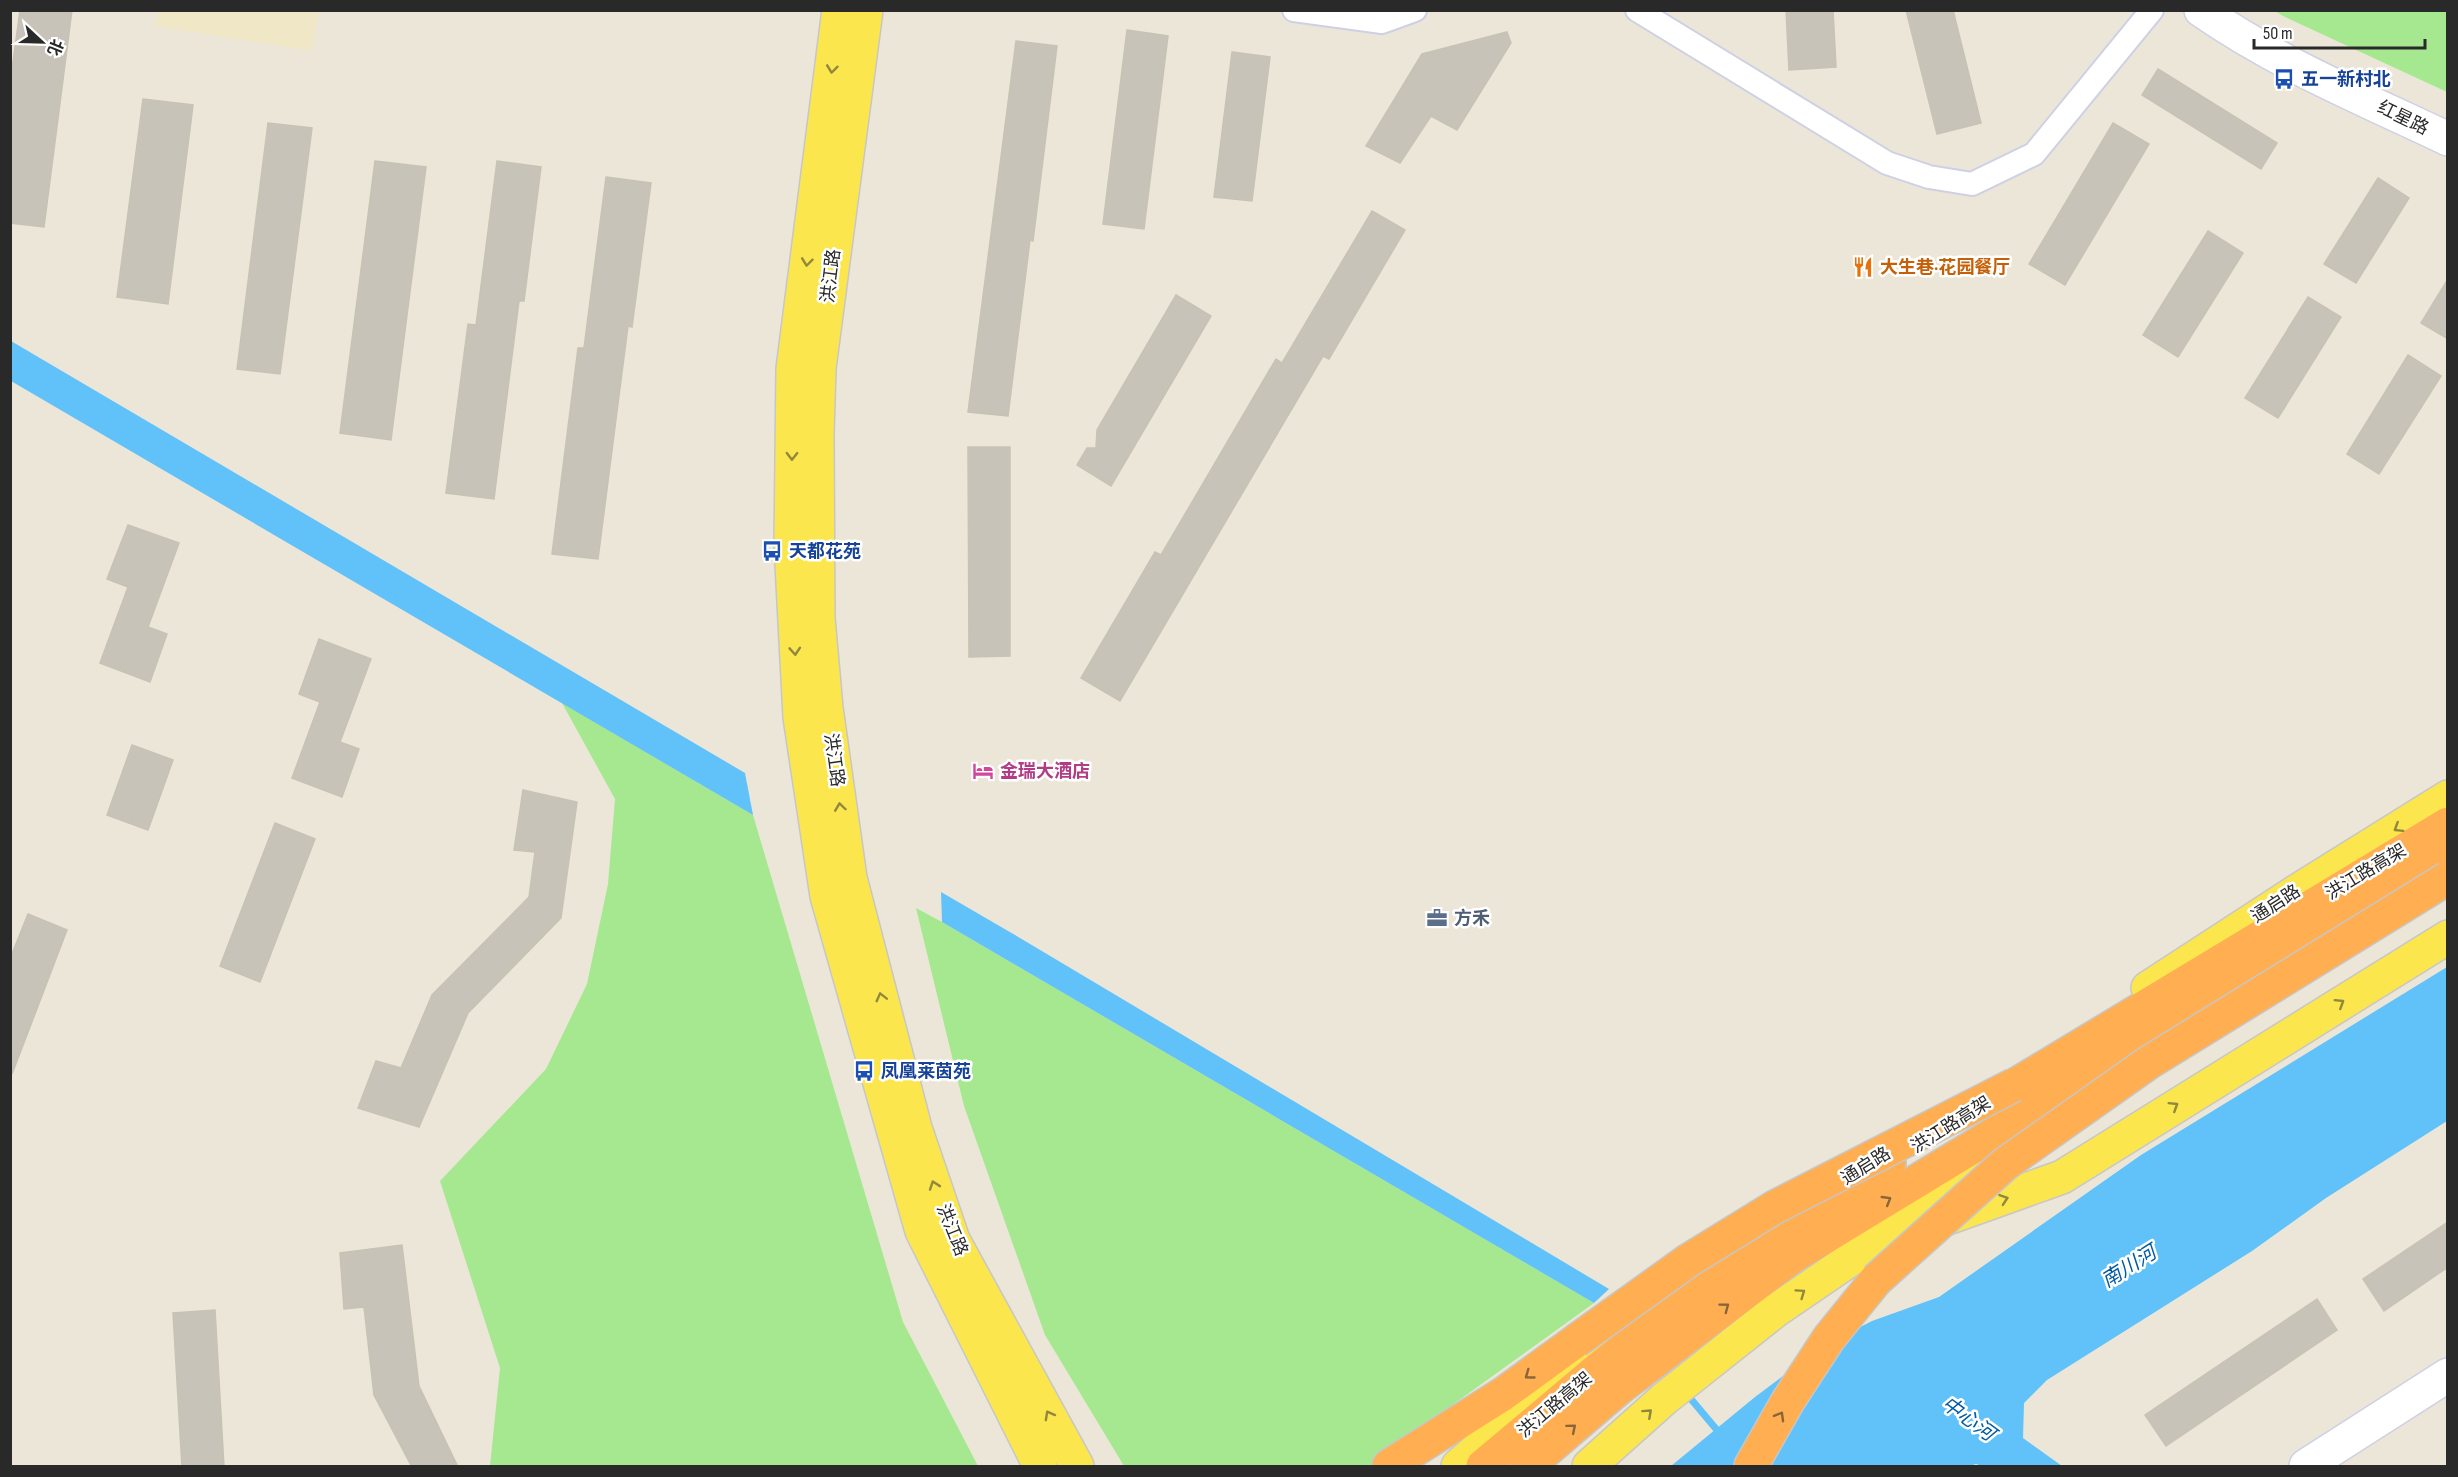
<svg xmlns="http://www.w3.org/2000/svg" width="2458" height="1477" font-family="'Sofia Sans Condensed','Noto Sans SC',sans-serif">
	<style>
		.education { fill: #f0e7c6 }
		.grass { fill: #a5e890 }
		.water { fill: #61c1f9 }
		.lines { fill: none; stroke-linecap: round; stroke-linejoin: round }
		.stream { stroke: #61c1f9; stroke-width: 7 }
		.building { fill: #c7c3b9; stroke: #c8c2b2; stroke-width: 1.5 }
		.street-casing { stroke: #ced0e3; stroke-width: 26 }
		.secondary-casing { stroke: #ced0e3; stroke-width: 36 }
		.primary-casing { stroke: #c7c7c7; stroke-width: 36 }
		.highway-casing { stroke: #c7c7c7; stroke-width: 36 }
		.street { stroke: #fff; stroke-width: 22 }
		.secondary { stroke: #fff; stroke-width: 33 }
		.primary { stroke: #fce64e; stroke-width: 33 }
		.highway { stroke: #ffae51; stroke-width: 33 }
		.highway-bridge-casing { stroke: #c7c7c7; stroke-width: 36; stroke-linecap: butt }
		.highway-bridge { stroke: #ffae51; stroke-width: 33 }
		.oneway { stroke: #92883c }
		.oneway2 { stroke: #89653b }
		.labels { text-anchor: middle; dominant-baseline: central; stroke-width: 5; stroke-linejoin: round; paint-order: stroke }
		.transit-label { font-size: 18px; font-weight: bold; fill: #164399; stroke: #fff; text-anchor: start }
		.street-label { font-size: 18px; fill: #292929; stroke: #fff }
		.food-label { font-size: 18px; font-weight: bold; fill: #c56008; stroke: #fff; text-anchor: start }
		.hotel-label { font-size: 18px; font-weight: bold; fill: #b23c85; stroke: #fff; text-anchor: start }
		.service-label { font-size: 18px; font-weight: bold; fill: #4e5e75; stroke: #fff; text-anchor: start }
		.water-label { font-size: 20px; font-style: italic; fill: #025ba3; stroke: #fff }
	</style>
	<rect width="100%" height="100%" fill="#ece6d9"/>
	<path class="education" d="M 158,11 L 158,10 L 319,11 L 312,51 L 155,26 Z"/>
	<g class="grass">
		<path d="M 2275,11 L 2447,11 L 2447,92 L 2283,16 Z"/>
		<path d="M 562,703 L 753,815 L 903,1322 L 978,1466 L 490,1466 L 500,1368 L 440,1181 L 546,1069 L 587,984 L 608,884 L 615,799 Z"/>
		<path d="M 916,908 L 942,922 L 1594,1303 L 1408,1437 L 1378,1466 L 1124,1466 L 1045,1335 L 964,1106 Z"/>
	</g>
	<g class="water">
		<path d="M 11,341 L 745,773 L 753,815 L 11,381 Z"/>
		<path d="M 941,892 L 1020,938 L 1609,1289 L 1594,1303 L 942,922 Z"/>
		<path d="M 2447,967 L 2447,1121 L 2326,1198 L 2252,1251 L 2047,1380 L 2024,1403 L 2023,1438 L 2062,1466 L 1982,1466 L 1976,1464 L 1969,1466 L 1671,1466 L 1755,1397 L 1823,1346 L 1872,1321 L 1939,1297 L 2141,1155 Z"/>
	</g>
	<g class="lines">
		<path class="stream" d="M 1685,1392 L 1722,1436"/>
	</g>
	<g class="building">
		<path d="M 20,10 L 72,10 L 44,227 L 10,223 L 10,84 Z"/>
		<path d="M 1786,10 L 1833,10 L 1836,67 L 1789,70 Z"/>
		<path d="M 1906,10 L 1953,10 L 1981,123 L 1937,134 Z"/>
		<path d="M 1127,30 L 1168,36 L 1144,229 L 1103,224 Z"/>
		<path d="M 1507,32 L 1511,43 L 1457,130 L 1431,116 L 1400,163 L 1366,146 L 1422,54 Z"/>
		<path d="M 1016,41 L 1057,46 L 1033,241 L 1030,240 L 1008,416 L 968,412 Z"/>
		<path d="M 1232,52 L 1270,57 L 1252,201 L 1214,197 Z"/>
		<path d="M 2158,69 L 2277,143 L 2261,169 L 2142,95 Z"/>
		<path d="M 143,99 L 193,105 L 168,304 L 117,297 Z"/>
		<path d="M 268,123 L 312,128 L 280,374 L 237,369 Z"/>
		<path d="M 2113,123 L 2149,144 L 2065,285 L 2029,264 Z"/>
		<path d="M 375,161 L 426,167 L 391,440 L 340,433 Z"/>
		<path d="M 497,161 L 541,167 L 524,301 L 519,301 L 494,499 L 446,493 L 468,324 L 476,325 Z"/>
		<path d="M 606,177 L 651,183 L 632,327 L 628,326 L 598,559 L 552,554 L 578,348 L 584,348 Z"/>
		<path d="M 2378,178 L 2409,198 L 2356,283 L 2324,264 Z"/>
		<path d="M 1372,211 L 1405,230 L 1329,359 L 1323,356 L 1120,701 L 1081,678 L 1155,552 L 1161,555 L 1276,359 L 1282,363 Z"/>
		<path d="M 2208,231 L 2243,253 L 2178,357 L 2143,335 Z"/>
		<path d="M 2448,279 L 2448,339 L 2421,323 Z"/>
		<path d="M 1176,295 L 1211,316 L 1111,486 L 1077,465 L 1087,448 L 1096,448 L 1097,430 Z"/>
		<path d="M 2308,297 L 2341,317 L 2278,418 L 2245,398 Z"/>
		<path d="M 2408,355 L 2441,376 L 2379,474 L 2347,454 Z"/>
		<path d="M 968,447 L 1010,447 L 1010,656 L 969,657 Z"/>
		<path d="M 128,525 L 179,543 L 148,627 L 167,634 L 150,682 L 100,663 L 128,587 L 107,579 Z"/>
		<path d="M 319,639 L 371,659 L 340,742 L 359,749 L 342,797 L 292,778 L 320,702 L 299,694 Z"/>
		<path d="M 132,745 L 173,760 L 148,830 L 107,815 Z"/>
		<path d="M 523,790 L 577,802 L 561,918 L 468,1013 L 419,1127 L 358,1108 L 376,1061 L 401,1068 L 432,995 L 529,897 L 535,852 L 514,850 Z"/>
		<path d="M 275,823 L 315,839 L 260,982 L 220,966 Z"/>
		<path d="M 28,914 L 67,930 L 12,1074 L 10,959 Z"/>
		<path d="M 2448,1222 L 2448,1267 L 2384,1311 L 2363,1279 Z"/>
		<path d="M 402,1245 L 419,1386 L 458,1467 L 412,1467 L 374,1395 L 364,1307 L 344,1309 L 340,1253 Z"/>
		<path d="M 2317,1299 L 2337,1330 L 2166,1446 L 2145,1415 Z"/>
		<path d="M 215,1310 L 224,1467 L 182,1467 L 173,1313 Z"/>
	</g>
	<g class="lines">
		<g class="street-casing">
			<g id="street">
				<path d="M 1294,10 L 1382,22 L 1415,10"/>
				<path d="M 1637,10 L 1887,163 L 1929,177 L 1972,184 L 2034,154 L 2152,10"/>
			</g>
		</g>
		<g class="secondary-casing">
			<g id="secondary">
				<path d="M 2201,10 C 2277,63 2364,99 2448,139"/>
				<path d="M 2306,1466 L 2448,1375"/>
			</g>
		</g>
		<g class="primary-casing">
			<g id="primary">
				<path d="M 839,10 L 793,369 L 791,545 L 800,717 L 827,896 L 922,1231 L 1040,1466"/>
				<path d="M 866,10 L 819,368 L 817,433 L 818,618 L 826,708 L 850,878 L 915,1128 L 953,1240 L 1077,1466"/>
				<path d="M 2148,988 L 2294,893 L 2448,797"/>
				<path d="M 1939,1221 L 2062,1177 L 2448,937"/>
				<path d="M 1458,1466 L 1578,1362 L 1649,1311"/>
				<path d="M 1589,1466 L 1664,1399 L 1775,1311 L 1987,1166"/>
			</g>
		</g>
		<g class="highway-casing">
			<g id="highway">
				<path d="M 1989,1101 L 2448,824"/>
				<path d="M 1389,1466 L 1503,1394 L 1576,1341"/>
				<path d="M 1483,1466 L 1596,1371 L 1713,1278 L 1889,1163"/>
				<path d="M 1528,1466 L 1618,1389 L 1792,1257 L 2448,858"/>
				<path d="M 1751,1466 L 1788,1401 L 1829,1338 L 1876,1280"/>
			</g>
		</g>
		<use href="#street" class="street"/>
		<use href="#secondary" class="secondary"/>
		<use href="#primary" class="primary"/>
		<use href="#highway" class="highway"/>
		<g class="highway-bridge-casing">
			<g id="highway-bridge">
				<path d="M 1876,1280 L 2005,1164 L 2148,1063 L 2448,878"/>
				<path d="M 1576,1341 L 1689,1260 L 1775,1207 L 2014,1085"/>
			</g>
		</g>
		<use href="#highway-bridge" class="highway-bridge"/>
	</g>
	<defs><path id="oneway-chevron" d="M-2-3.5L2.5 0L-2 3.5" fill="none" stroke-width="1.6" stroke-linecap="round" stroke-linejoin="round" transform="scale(1.5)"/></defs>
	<g class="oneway">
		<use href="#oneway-chevron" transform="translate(832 69) rotate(97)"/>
		<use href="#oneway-chevron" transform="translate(807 262) rotate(97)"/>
		<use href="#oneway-chevron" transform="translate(792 456) rotate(91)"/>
		<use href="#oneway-chevron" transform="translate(795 651) rotate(86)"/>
		<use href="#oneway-chevron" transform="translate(840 807) rotate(-98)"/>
		<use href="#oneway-chevron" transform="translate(2398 828) rotate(148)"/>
		<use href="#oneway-chevron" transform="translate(881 997) rotate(-104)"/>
		<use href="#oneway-chevron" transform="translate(2340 1003) rotate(-32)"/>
		<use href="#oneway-chevron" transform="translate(2174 1106) rotate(-32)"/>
		<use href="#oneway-chevron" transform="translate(934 1185) rotate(-109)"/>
		<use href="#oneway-chevron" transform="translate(2004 1199) rotate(-19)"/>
		<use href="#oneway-chevron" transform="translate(1801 1293) rotate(-35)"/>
		<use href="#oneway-chevron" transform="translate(1648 1413) rotate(-42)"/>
		<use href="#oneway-chevron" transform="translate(1049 1415) rotate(-119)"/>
	</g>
	<g class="oneway2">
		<use href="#oneway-chevron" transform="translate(1887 1200) rotate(-31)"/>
		<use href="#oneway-chevron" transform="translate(1725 1307) rotate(-37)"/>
		<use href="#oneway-chevron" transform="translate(1529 1375) rotate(144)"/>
		<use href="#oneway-chevron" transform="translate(1780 1416) rotate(-60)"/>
		<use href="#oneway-chevron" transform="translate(1572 1428) rotate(-40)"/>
	</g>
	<defs>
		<g id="bus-bare" transform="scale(1.62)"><path d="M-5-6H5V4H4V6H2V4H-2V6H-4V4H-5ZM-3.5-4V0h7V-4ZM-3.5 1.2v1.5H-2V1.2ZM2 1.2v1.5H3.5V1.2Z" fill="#1a4fb4" stroke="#fff" stroke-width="2.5" paint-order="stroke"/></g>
		<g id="restaurant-bare" transform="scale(1.62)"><path d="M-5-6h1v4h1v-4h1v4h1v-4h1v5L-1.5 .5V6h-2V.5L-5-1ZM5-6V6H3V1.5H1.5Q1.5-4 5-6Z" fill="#e8710a" stroke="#fff" stroke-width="2.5" paint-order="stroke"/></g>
		<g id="hotel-bare" transform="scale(1.62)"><path d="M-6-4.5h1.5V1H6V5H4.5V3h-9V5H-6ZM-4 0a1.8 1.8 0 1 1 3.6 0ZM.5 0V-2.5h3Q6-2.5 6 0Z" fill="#d1479c" stroke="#fff" stroke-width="2.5" paint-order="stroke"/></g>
		<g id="office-bare" transform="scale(1.62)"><path d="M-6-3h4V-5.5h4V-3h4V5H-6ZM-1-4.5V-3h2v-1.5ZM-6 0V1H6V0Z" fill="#5c6f8a" stroke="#fff" stroke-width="2.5" paint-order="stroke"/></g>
	</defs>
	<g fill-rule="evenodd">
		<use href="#bus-bare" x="2284" y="79"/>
		<use href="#restaurant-bare" x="1863" y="267"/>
		<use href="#bus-bare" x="772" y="551"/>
		<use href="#hotel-bare" x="983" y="771"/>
		<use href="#office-bare" x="1437" y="918"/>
		<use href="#bus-bare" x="864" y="1071"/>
	</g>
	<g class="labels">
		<g class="transit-label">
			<text x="2301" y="79">五一新村北</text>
			<text x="789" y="551">天都花苑</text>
			<text x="881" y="1071">凤凰莱茵苑</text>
		</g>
		<g class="street-label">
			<text transform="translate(2403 118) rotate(26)">红星路</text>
			<text transform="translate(831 276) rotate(-83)">洪江路</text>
			<text transform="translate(834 760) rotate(82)">洪江路</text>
			<text transform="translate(2366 872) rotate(-31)">洪江路高架</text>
			<text transform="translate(2276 904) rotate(-33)">通启路</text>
			<text transform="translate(1951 1125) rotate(-32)">洪江路高架</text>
			<text transform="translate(1866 1166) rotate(-32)">通启路</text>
			<text transform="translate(952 1230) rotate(68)">洪江路</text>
			<text transform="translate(1555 1405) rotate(-40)">洪江路高架</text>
		</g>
		<g class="food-label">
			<text x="1880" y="267">大生巷·花园餐厅</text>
		</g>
		<g class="hotel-label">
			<text x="1000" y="771">金瑞大酒店</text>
		</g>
		<g class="service-label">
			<text x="1454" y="918">方禾</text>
		</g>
		<g class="water-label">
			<text transform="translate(2129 1267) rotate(-32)">南川河</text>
			<text transform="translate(1968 1419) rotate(36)">中心河</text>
		</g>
	</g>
	<rect width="2458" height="1477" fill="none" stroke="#292929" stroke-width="24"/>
	<g transform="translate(42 42) rotate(112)" stroke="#ffffff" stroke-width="4.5" paint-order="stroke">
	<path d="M0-4.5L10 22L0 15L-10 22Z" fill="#292929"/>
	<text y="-9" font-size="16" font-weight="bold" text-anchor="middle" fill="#292929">北</text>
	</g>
	<path d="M2254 39v9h171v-9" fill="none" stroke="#292929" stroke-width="3"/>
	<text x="2263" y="39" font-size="18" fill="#292929" stroke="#ffffff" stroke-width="4.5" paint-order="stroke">50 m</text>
</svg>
